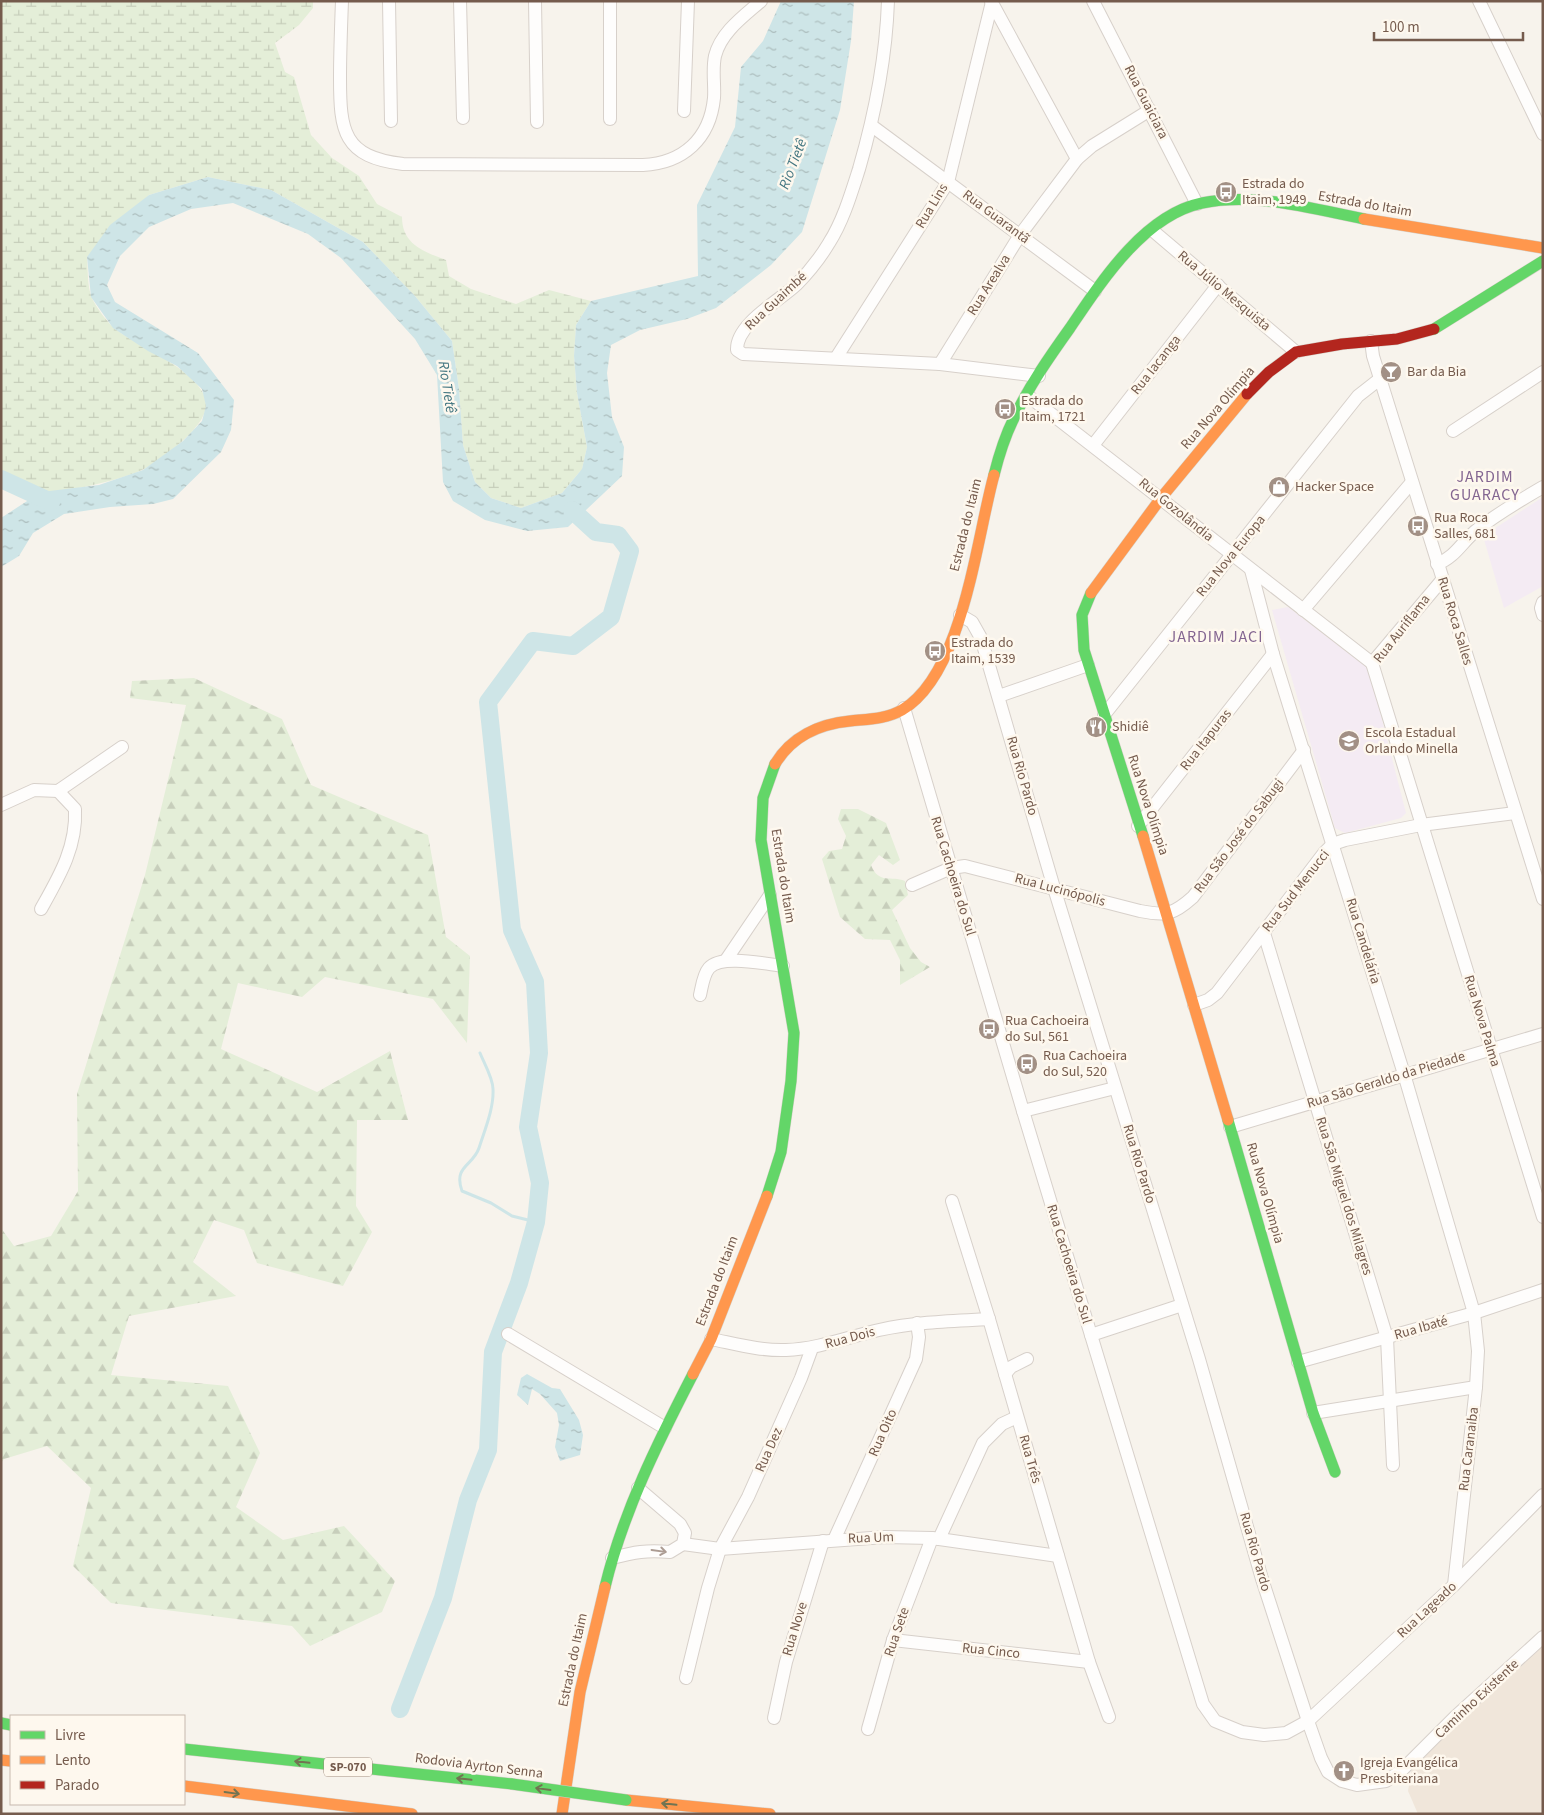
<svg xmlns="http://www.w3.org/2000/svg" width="1544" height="1815" font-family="'Source Sans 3',sans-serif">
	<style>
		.residential { fill: #f0e6da }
		.education { fill: #f4ebf3 }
		.forest { fill: url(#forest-firs) }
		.wetland { fill: url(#wetland-marsh) }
		.water { fill: url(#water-ripples) }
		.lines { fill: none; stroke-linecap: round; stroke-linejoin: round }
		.stream { stroke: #cee5e7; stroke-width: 3 }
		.river { stroke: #cee5e7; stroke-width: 18 }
		.street-casing { stroke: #d7d0ca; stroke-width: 14 }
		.fast-casing { stroke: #d5cfc7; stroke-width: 12 }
		.slow-casing { stroke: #d5cfc7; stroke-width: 12 }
		.jam-casing { stroke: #d5cfc7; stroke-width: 12 }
		.street { stroke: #fefdfc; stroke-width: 12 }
		.fast { stroke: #63d668; stroke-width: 11 }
		.slow { stroke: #ff974d; stroke-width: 11 }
		.jam { stroke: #b3261e; stroke-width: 11 }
		.fast-bridge-casing { stroke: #d5cdc7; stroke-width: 12; stroke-linecap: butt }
		.fast-bridge { stroke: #63d668; stroke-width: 11 }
		.oneway { stroke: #ac9c93 }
		.oneway2 { stroke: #717452 }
		.labels { text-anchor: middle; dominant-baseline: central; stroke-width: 5; stroke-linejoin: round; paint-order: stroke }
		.shield { fill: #fef8ee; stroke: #9e8a7d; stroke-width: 1 }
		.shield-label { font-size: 12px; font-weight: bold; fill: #755b4d }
		.street-label { font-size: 14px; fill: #755b4d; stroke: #fef8ee }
		.poi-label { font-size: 14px; fill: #755b4d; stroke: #fef8ee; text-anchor: start }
		.water-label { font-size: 15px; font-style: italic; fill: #437681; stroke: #fef8ee }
		.quarter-label { font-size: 16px; letter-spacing: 1px; fill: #836591; stroke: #fef8ee }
	</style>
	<defs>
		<pattern id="forest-firs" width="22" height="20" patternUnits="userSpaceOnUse" patternTransform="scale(1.25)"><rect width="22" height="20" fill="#e4eed8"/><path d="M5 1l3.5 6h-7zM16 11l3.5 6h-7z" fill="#c7cebb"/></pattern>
		<pattern id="wetland-marsh" width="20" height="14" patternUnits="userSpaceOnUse" patternTransform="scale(1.25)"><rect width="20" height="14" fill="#e4eed8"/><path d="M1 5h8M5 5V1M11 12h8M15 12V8" fill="none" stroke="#c7cebb"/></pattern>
		<pattern id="water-ripples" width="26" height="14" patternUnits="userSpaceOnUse" patternTransform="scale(1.25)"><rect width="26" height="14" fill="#cee5e7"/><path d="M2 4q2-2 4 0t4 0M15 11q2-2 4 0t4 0" fill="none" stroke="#acbdbd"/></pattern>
	</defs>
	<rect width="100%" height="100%" fill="#f7f3ec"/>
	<path class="residential" d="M 1543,1628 L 1543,1814 L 1418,1814 L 1408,1791 L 1412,1768 Z"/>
	<g class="education">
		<path d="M 1543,497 L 1543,586 L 1504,608 L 1483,536 Z"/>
		<path d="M 1288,607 L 1369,669 L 1406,813 L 1401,818 L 1345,833 L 1335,828 L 1272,610 Z"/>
	</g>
	<g class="forest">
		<path d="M 194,678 L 282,719 L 311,785 L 428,835 L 446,937 L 470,956 L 467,1043 L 433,999 L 325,977 L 302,997 L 238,983 L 221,1049 L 317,1092 L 390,1051 L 408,1120 L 357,1120 L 356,1206 L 372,1232 L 343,1286 L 257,1263 L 244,1230 L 214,1220 L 193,1262 L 236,1296 L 129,1316 L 111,1375 L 228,1386 L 260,1453 L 236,1507 L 283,1540 L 344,1526 L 395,1581 L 382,1612 L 310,1646 L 292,1626 L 111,1603 L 73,1566 L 91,1488 L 47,1446 L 4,1459 L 1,1463 L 1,1228 L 14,1246 L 51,1236 L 78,1191 L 77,1094 L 145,875 L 186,705 L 130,698 L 132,681 Z"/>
		<path d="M 841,809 L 858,809 L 886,823 L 900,860 L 893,865 L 879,855 L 871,865 C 879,885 891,875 905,881 L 908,895 L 892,910 L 910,948 L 921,962 L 930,967 L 900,985 L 900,960 L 890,940 L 865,939 L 840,917 L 822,859 L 829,851 L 842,849 L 846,836 L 838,819 Z"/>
	</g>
	<path class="wetland" d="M 1,1 L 313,1 L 313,8 L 299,25 L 275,43 L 285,72 L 294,77 L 311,135 L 332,158 L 359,176 L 377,204 L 402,217 C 402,245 425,252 446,260 L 449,276 L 471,289 L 516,304 L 549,290 L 591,301 L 576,325 L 574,356 L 577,393 L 587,447 L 582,469 L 562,493 L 521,508 L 491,498 L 475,482 L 463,445 L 459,389 L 452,341 L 415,296 L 363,242 L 271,190 L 208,177 L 149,195 L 87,257 C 88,269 87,287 92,298 C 96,307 107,322 114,328 C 137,347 208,373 206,406 C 205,428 162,459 144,469 C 125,479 62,494 41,492 C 28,491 13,483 1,478 Z"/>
	<g class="water">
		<path d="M 781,1 L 854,1 L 851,41 L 840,110 L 802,232 L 771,265 L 716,308 L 687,319 L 640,330 L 611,345 L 607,373 L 612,417 L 624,447 L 622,476 L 568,527 L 527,531 L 485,520 L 453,501 L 443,482 L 437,375 L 415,339 L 341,258 L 308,234 L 233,203 L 191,209 L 149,227 L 120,256 L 107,285 L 115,302 L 198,353 L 234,400 L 231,430 L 221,452 L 173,499 L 153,504 L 110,507 L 64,514 L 33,533 L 19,556 L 1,567 L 1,518 L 41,492 L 99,485 L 143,470 L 183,441 L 202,421 L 206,406 L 202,389 L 177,366 L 148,351 L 113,328 L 91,297 L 87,257 L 110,225 L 149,195 L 208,177 L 271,190 L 363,242 L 415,296 L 452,341 L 459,389 L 463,445 L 475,482 L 491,498 L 521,508 L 562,493 L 582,469 L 587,447 L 577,393 L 574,356 L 576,325 L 591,301 L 698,276 L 697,205 L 735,127 L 741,67 L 763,41 Z"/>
		<path d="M 527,1374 L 552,1388 L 560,1389 L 579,1420 L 583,1435 L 580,1455 L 560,1461 L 555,1447 L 559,1425 L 557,1413 L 540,1394 L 532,1389 L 528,1405 L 517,1395 L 521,1378 Z"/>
	</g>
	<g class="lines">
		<path class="stream" d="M 480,1053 C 484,1063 493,1078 493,1089 C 494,1108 485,1129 479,1148 C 473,1166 453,1166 462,1191 L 491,1203 L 512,1216 L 536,1222"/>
		<g class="river">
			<path d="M 1,479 L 51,502"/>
			<path d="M 400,1709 L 443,1598 L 468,1500 L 488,1450 L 493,1352 L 519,1283 L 536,1222 L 540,1183 L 528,1127 L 539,1053 L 535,982 L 512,930 L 488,702 L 533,641 L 573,646 L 611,617 L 630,551 L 618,535 L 596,532 L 572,510"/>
		</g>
		<g class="street-casing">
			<g id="street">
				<path d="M 342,1 C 341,27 340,53 340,78 C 340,131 343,157 403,164 L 643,165 C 683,163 710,139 714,98 C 715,85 712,70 715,56 C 721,32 744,16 761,1"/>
				<path d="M 389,1 L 391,121"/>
				<path d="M 460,1 L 463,118"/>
				<path d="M 535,1 L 537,122"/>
				<path d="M 610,1 L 610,119"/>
				<path d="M 888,1 C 886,59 875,114 859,169 C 851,194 843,221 829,243 C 820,258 809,272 796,285 C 779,301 736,324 737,350 L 743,354 L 940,364 L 1039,376"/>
				<path d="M 991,1 L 1077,159"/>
				<path d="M 1093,1 L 1197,204"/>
				<path d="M 1479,1 L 1543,134"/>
				<path d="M 684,111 L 688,1"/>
				<path d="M 872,126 L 1095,291"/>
				<path d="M 1152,230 L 1296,352"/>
				<path d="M 1371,341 L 1373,356 L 1543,899"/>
				<path d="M 836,358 L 948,182 L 992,2"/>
				<path d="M 940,364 L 1020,235 L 1077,159 L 1092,146 L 1150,110"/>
				<path d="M 1027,395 L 1372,663"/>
				<path d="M 1453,431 L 1543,372"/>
				<path d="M 1094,444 L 1218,285"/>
				<path d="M 1437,564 C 1456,557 1463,540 1478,529 C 1498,513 1521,500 1543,487"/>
				<path d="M 1251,570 L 1273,654 L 1404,1074 L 1474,1313 L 1478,1351 L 1476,1387 L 1454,1585"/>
				<path d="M 1543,602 L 1541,608 L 1543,615"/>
				<path d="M 1303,610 L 1412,482"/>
				<path d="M 960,615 L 972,622 L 981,638 L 1054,888 L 1199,1359 L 1262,1579 L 1308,1721 L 1321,1758 L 1328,1772 L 1342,1781 L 1357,1785 L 1386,1781 L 1401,1771 L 1455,1717 L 1543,1637"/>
				<path d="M 1372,663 L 1543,1217"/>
				<path d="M 1372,663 L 1442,580"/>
				<path d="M 999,696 L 1088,665"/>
				<path d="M 904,708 L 1023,1111 L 1203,1704 L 1215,1721 L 1242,1732 L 1264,1735 L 1286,1733 L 1308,1721 L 1454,1585 L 1543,1495"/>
				<path d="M 1104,715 L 1358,396 L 1381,378"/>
				<path d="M 1,805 L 34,790 L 58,791 L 122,747"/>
				<path d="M 1138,826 L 1273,654"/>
				<path d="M 912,885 L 951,868 L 965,866 L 1140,911 C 1166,916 1173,915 1193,897 L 1304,750"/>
				<path d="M 41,909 C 59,877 77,847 75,809 L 58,791"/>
				<path d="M 1264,933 L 1387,1338 L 1393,1465"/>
				<path d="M 726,960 L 770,895"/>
				<path d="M 700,995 C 702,987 703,975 709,968 C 721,954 765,964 783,966"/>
				<path d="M 1194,1005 L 1208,1000 L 1217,993 L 1324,853 L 1333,844 L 1345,840 L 1421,825 L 1515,813"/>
				<path d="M 1023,1111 L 1115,1088"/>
				<path d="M 1230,1127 L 1543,1034"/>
				<path d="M 952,1201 L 989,1319 L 1089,1662 L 1109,1717"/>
				<path d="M 508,1334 L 665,1428"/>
				<path d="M 1091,1335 L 1182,1305"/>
				<path d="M 711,1339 C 736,1344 761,1351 786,1350 C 818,1349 848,1337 879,1330 C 916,1322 952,1321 989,1319"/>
				<path d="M 1298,1362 L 1474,1313 L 1543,1290"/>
				<path d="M 1005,1374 L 1011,1367 L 1027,1359"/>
				<path d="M 1313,1413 L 1476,1387"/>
				<path d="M 939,1539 L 983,1443 L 1002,1424 L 1017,1417"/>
				<path d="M 834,1540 L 916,1359 L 919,1337 L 917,1323"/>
				<path d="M 683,1544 L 720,1549 L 885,1537 L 932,1538 L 1058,1556"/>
				<path d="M 612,1558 C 635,1552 646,1550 670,1552 L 683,1544 L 685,1533 L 680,1524 L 638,1488"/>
				<path d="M 893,1640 L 1089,1662"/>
				<path d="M 686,1678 L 708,1588 L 720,1549 L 748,1497 L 801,1378 L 812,1348"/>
				<path d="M 774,1718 L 786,1662 L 823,1541"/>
				<path d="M 868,1729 L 893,1640 L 932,1538"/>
			</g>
		</g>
		<g class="fast-casing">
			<g id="fast">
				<path d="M 1434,329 L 1543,261"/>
				<path d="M 994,475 C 999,455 1005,436 1014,418 C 1029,386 1050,356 1070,328 C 1101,282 1144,215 1202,203 C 1255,192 1313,209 1364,219"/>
				<path d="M 1091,593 L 1082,615 L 1084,650 L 1143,836"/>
				<path d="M 1228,1120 L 1313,1413 L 1335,1472"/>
				<path d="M 767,1196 L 781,1152 L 791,1081 L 794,1033 L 761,840 L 763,798 L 775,764"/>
				<path d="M 605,1587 C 623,1512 658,1442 693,1374"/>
				<path d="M 1,1723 L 11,1725"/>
				<path d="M 184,1749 L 512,1784"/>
			</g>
		</g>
		<g class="slow-casing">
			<g id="slow">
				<path d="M 1364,219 L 1543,248"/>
				<path d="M 1091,593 L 1161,498 L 1247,394"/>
				<path d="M 775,764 C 791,737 819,724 850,721 C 868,719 886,719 902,710 C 963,674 976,540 994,475"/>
				<path d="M 1143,836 L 1228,1120"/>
				<path d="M 693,1374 L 711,1339 L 767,1196"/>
				<path d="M 1,1760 L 11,1761"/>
				<path d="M 184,1786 L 412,1814"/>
				<path d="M 626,1800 L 770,1814"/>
				<path d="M 562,1814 L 580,1692 L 605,1587"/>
			</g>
		</g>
		<g class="jam-casing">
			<path id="jam" d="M 1247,394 L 1269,372 L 1296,352 L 1342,344 L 1397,339 L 1434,329"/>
		</g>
		<use href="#street" class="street"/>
		<use href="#fast" class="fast"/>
		<use href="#slow" class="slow"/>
		<use href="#jam" class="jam"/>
		<g class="fast-bridge-casing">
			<path id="fast-bridge" d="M 512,1784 L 626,1800"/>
		</g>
		<use href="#fast-bridge" class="fast-bridge"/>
	</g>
	<defs><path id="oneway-shaft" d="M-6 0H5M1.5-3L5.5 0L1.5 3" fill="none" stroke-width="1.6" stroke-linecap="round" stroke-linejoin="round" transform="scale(1.25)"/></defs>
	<use class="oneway" href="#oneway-shaft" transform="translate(659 1551) rotate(8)"/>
	<g class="oneway2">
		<use href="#oneway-shaft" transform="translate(302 1762) rotate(-174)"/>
		<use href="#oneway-shaft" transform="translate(464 1779) rotate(-174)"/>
		<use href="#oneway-shaft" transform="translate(543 1789) rotate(-172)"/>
		<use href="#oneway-shaft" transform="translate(232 1793) rotate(8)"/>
		<use href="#oneway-shaft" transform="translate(669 1804) rotate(-174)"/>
	</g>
	<defs>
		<g id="bus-disc" transform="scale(1.125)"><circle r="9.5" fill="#a29085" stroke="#fef8ee"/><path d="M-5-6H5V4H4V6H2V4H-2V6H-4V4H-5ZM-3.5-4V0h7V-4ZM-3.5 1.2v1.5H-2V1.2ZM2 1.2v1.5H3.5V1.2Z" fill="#fff"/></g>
		<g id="bar-disc" transform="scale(1.125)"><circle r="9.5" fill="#a29085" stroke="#fef8ee"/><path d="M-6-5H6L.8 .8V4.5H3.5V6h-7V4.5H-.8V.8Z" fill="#fff"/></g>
		<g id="shop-disc" transform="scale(1.125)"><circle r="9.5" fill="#a29085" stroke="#fef8ee"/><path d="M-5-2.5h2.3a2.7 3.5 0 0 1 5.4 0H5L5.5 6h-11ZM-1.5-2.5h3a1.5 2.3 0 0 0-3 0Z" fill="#fff"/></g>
		<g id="restaurant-disc" transform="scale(1.125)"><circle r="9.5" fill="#a29085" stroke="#fef8ee"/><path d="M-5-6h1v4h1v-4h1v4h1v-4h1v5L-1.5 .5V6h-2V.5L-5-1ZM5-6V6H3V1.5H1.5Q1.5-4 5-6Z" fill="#fff"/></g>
		<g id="school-disc" transform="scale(1.125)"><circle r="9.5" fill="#a29085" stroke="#fef8ee"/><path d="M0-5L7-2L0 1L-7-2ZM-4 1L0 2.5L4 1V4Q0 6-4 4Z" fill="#fff"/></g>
		<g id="church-disc" transform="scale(1.125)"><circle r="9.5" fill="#a29085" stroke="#fef8ee"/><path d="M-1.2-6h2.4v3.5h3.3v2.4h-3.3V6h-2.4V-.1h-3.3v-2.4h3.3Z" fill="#fff"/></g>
	</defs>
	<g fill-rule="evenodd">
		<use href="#bus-disc" x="1226" y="192"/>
		<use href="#bar-disc" x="1391" y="372"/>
		<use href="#bus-disc" x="1005" y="409"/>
		<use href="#shop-disc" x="1279" y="487"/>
		<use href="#bus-disc" x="1418" y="526"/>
		<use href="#bus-disc" x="935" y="651"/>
		<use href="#restaurant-disc" x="1096" y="727"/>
		<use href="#school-disc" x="1349" y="741"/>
		<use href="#bus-disc" x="989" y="1029"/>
		<use href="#bus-disc" x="1027" y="1064"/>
		<use href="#church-disc" x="1344" y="1771"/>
	</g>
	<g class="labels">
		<rect class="shield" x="324" y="1757.5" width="48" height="19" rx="4"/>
		<g class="shield-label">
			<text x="348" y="1767">SP-070</text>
		</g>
		<g class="street-label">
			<text transform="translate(1146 102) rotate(63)">Rua Guaiciara</text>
			<text transform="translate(1365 204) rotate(10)">Estrada do Itaim</text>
			<text transform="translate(932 206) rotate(-59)">Rua Lins</text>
			<text transform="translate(996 217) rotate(37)">Rua Guarantã</text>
			<text transform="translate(989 285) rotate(-58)">Rua Arealva</text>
			<text transform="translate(1224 291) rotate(40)">Rua Júlio Mesquista</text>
			<text transform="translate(776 301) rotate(-43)">Rua Guaimbé</text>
			<text transform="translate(1156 365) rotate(-52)">Rua Iacanga</text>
			<text transform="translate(1218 408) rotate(-49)">Rua Nova Olímpia</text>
			<text transform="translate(1176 510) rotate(39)">Rua Gozolândia</text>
			<text transform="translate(966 525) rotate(-76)">Estrada do Itaim</text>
			<text transform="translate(1231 556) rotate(-51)">Rua Nova Europa</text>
			<text transform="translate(1455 621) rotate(73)">Rua Roca Salles</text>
			<text transform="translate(1402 629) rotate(-52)">Rua Auriflama</text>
			<text transform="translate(1206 740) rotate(-52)">Rua Itapuras</text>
			<text transform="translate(1022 776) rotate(74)">Rua Rio Pardo</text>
			<text transform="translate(1148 805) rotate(72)">Rua Nova Olímpia</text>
			<text transform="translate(1239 836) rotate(-53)">Rua São José do Sabugi</text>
			<text transform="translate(783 876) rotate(81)">Estrada do Itaim</text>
			<text transform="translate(953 876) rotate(73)">Rua Cachoeira do Sul</text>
			<text transform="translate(1060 890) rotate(15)">Rua Lucinópolis</text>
			<text transform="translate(1296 891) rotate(-52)">Rua Sud Menucci</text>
			<text transform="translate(1363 941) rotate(73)">Rua Candelária</text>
			<text transform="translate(1482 1021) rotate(73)">Rua Nova Palma</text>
			<text transform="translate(1386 1080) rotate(-17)">Rua São Geraldo da Piedade</text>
			<text transform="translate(1139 1164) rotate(73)">Rua Rio Pardo</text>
			<text transform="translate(1265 1193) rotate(74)">Rua Nova Olímpia</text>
			<text transform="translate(1344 1196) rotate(73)">Rua São Miguel dos Milagres</text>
			<text transform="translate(1069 1264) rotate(73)">Rua Cachoeira do Sul</text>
			<text transform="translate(717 1281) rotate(-69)">Estrada do Itaim</text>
			<text transform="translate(1421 1328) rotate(-16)">Rua Ibaté</text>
			<text transform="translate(850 1338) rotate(-15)">Rua Dois</text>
			<text transform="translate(883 1433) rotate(-66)">Rua Oito</text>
			<text transform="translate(1469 1449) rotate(-83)">Rua Caranaiba</text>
			<text transform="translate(769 1450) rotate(-66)">Rua Dez</text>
			<text transform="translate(1030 1459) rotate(74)">Rua Três</text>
			<text transform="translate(871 1538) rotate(-2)">Rua Um</text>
			<text transform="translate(1255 1552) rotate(74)">Rua Rio Pardo</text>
			<text transform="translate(1427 1610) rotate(-43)">Rua Lageado</text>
			<text transform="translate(795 1629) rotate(-73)">Rua Nove</text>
			<text transform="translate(897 1632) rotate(-71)">Rua Sete</text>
			<text transform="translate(991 1651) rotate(6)">Rua Cinco</text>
			<text transform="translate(573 1660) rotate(-78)">Estrada do Itaim</text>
			<text transform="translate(1477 1699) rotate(-43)">Caminho Existente</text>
			<text transform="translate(479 1766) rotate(7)">Rodovia Ayrton Senna</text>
		</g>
		<g class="poi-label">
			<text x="1242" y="184">Estrada do<tspan x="1242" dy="16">Itaim, 1949</tspan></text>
			<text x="1407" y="372">Bar da Bia</text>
			<text x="1021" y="401">Estrada do<tspan x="1021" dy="16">Itaim, 1721</tspan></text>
			<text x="1295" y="487">Hacker Space</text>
			<text x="1434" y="518">Rua Roca<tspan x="1434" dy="16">Salles, 681</tspan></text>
			<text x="951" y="643">Estrada do<tspan x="951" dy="16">Itaim, 1539</tspan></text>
			<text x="1112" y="727">Shidiê</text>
			<text x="1365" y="733">Escola Estadual<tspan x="1365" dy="16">Orlando Minella</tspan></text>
			<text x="1005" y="1021">Rua Cachoeira<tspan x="1005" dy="16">do Sul, 561</tspan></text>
			<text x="1043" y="1056">Rua Cachoeira<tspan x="1043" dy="16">do Sul, 520</tspan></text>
			<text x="1360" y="1763">Igreja Evangélica<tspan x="1360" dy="16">Presbiteriana</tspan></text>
		</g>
		<g class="water-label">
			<text transform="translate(793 164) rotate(-69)">Rio Tietê</text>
			<text transform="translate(447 387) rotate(81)">Rio Tietê</text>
		</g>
		<g class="quarter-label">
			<text x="1485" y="477">JARDIM<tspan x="1485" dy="18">GUARACY</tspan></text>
			<text x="1216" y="637">JARDIM JACI</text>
		</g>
	</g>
	<rect width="1544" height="1815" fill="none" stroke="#755b4d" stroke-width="5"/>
	<rect x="10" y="1715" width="175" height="90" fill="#fef8ee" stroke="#c7b9ae"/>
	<rect x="20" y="1731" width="25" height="8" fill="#63d668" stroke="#c7b9ae"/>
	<text x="55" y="1740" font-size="15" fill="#755b4d">Livre</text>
	<rect x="20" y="1756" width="25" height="8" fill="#ff974d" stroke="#c7b9ae"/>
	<text x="55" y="1765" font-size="15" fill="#755b4d">Lento</text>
	<rect x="20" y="1781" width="25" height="8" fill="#b3261e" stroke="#c7b9ae"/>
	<text x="55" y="1790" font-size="15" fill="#755b4d">Parado</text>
	<path d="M1374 32v8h149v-8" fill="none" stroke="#755b4d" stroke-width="2.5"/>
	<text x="1382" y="32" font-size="15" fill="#755b4d" stroke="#fef8ee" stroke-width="4" paint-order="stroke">100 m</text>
</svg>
